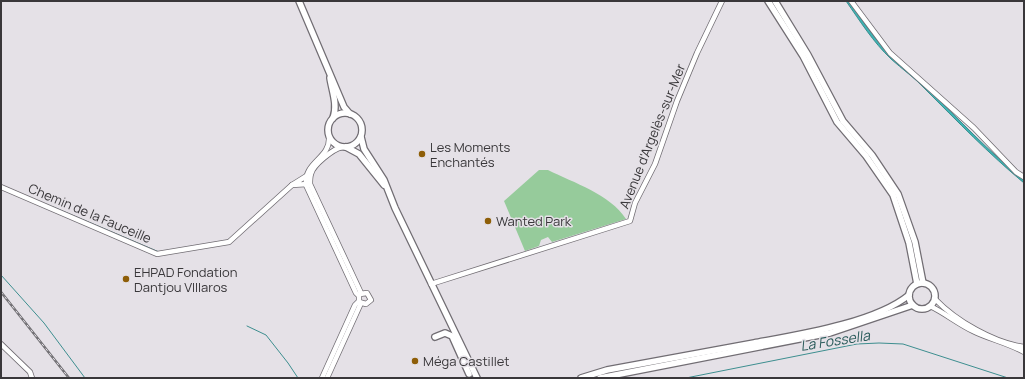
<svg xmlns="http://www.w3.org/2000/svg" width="1025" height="379" font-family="Manrope,sans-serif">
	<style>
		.green { fill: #96cb9b }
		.water { fill: #3fb3b4; stroke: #3d8e8f }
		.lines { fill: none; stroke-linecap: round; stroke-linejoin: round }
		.stream { stroke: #3d8e8f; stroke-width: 1 }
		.minor-casing { stroke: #716d73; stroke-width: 6 }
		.major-casing { stroke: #716d73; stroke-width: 8 }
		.minor { stroke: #fff; stroke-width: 4.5 }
		.major { stroke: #fff; stroke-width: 5.5 }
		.rail-casing { stroke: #727074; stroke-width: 2.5 }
		.rail { stroke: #e5e1e7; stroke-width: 1; stroke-dasharray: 3; stroke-linecap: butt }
		.poi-dot { fill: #8e5e08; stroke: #e5e1e7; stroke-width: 1.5 }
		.labels { text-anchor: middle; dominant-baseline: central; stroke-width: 3; stroke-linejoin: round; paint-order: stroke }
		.street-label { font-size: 13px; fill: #39373a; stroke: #e5e1e7 }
		.poi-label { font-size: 13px; fill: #39373a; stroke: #e5e1e7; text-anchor: start }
		.water-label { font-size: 14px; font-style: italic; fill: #2a5b5b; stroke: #e5e1e7 }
	</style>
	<rect width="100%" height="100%" fill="#e5e1e7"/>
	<path class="green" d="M 539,170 L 548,170 C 574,183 610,194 626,219 L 552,242 L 548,237 L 541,240 L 539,246 L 525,251 L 504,201 Z"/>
	<path class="water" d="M 846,1 L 849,1 C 862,20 875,40 892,57 C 903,67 916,76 927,87 C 958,119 989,152 1024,180 L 1024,183 C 989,154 957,121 925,89 C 915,78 902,69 891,59 C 873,42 860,21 846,1 Z"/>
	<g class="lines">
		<g class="stream">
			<path d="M 53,207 L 159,252"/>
			<path d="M 1,275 L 44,323 L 85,378"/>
			<path d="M 247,326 L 266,335 L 288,363 L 298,378"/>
			<path d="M 686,378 L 857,344 L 879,343 L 903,344 L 1008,378"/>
		</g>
		<g class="minor-casing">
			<g id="minor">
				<path d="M 851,1 L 890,53 L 974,128 L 1016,172 L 1024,177"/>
				<path d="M 342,147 C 333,149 313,165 311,174 C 310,177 310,181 310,184 L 361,293"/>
				<path d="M 308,175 L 292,185 L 308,184"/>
				<path d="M 1,187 L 157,254 L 229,242 L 292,185"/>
				<path d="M 431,284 L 630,221 L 635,203 L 655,164 L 677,101 L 697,53 L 722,1"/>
				<path d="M 935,299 C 956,321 994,343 1024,347"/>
				<path d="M 359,302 L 366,304 L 371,300 L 367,293 L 360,294"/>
				<path d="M 930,306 C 945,313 958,324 973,331 C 989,339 1008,343 1024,352"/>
				<path d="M 1,344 L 30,372 L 32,378"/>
				<path d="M 322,378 L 355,305 L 359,301 L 359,296 L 356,293 L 306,185 C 304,161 331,159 329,136"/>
				<path d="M 327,378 L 361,303"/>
			</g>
		</g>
		<g class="major-casing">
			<g id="major">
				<path d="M 299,1 L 344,107 L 350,114"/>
				<path d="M 768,1 L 803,56 L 837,122 L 866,156 L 893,195 L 909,243 L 917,284"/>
				<path d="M 775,1 L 808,55 L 843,121 L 872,155 L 898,194 L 915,242 L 923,283"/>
				<path d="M 330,78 C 332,91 338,105 333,118"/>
				<circle cx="345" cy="130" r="17"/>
				<path d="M 361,137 L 364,149 L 384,180 L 395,208 L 477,378"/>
				<path d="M 346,147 L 359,154 L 384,185"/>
				<circle cx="922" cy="296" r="13"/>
				<path d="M 435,337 L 445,333 L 452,336 L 469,374"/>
				<path d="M 581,378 L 607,370 C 656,361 705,352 754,343 C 797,335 875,323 909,295"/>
				<path d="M 600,378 L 830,333 L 913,305"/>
			</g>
		</g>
		<use href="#minor" class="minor"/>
		<use href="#major" class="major"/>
		<g class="rail-casing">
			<path id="rail" d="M 1,292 L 69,378"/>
		</g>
		<use href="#rail" class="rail"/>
	</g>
	<g class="poi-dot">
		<circle cx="422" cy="154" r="4"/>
		<circle cx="488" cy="221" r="4"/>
		<circle cx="126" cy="279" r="4"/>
		<circle cx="415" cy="361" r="4"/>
	</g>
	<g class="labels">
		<g class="street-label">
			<text transform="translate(652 136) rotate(-68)">Avenue d'Argelès-sur-Mer</text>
			<text transform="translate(90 213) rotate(23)">Chemin de la Fauceille</text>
		</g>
		<g class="poi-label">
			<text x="430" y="147">Les Moments<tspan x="430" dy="15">Enchantés</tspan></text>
			<text x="496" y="221">Wanted Park</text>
			<text x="134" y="272">EHPAD Fondation<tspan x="134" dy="15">Dantjou VIllaros</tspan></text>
			<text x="423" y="361">Méga Castillet</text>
		</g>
		<g class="water-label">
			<text transform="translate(835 340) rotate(-9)">La Fossella</text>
		</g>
	</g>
	<rect width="1025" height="379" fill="none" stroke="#39373a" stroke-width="4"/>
</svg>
